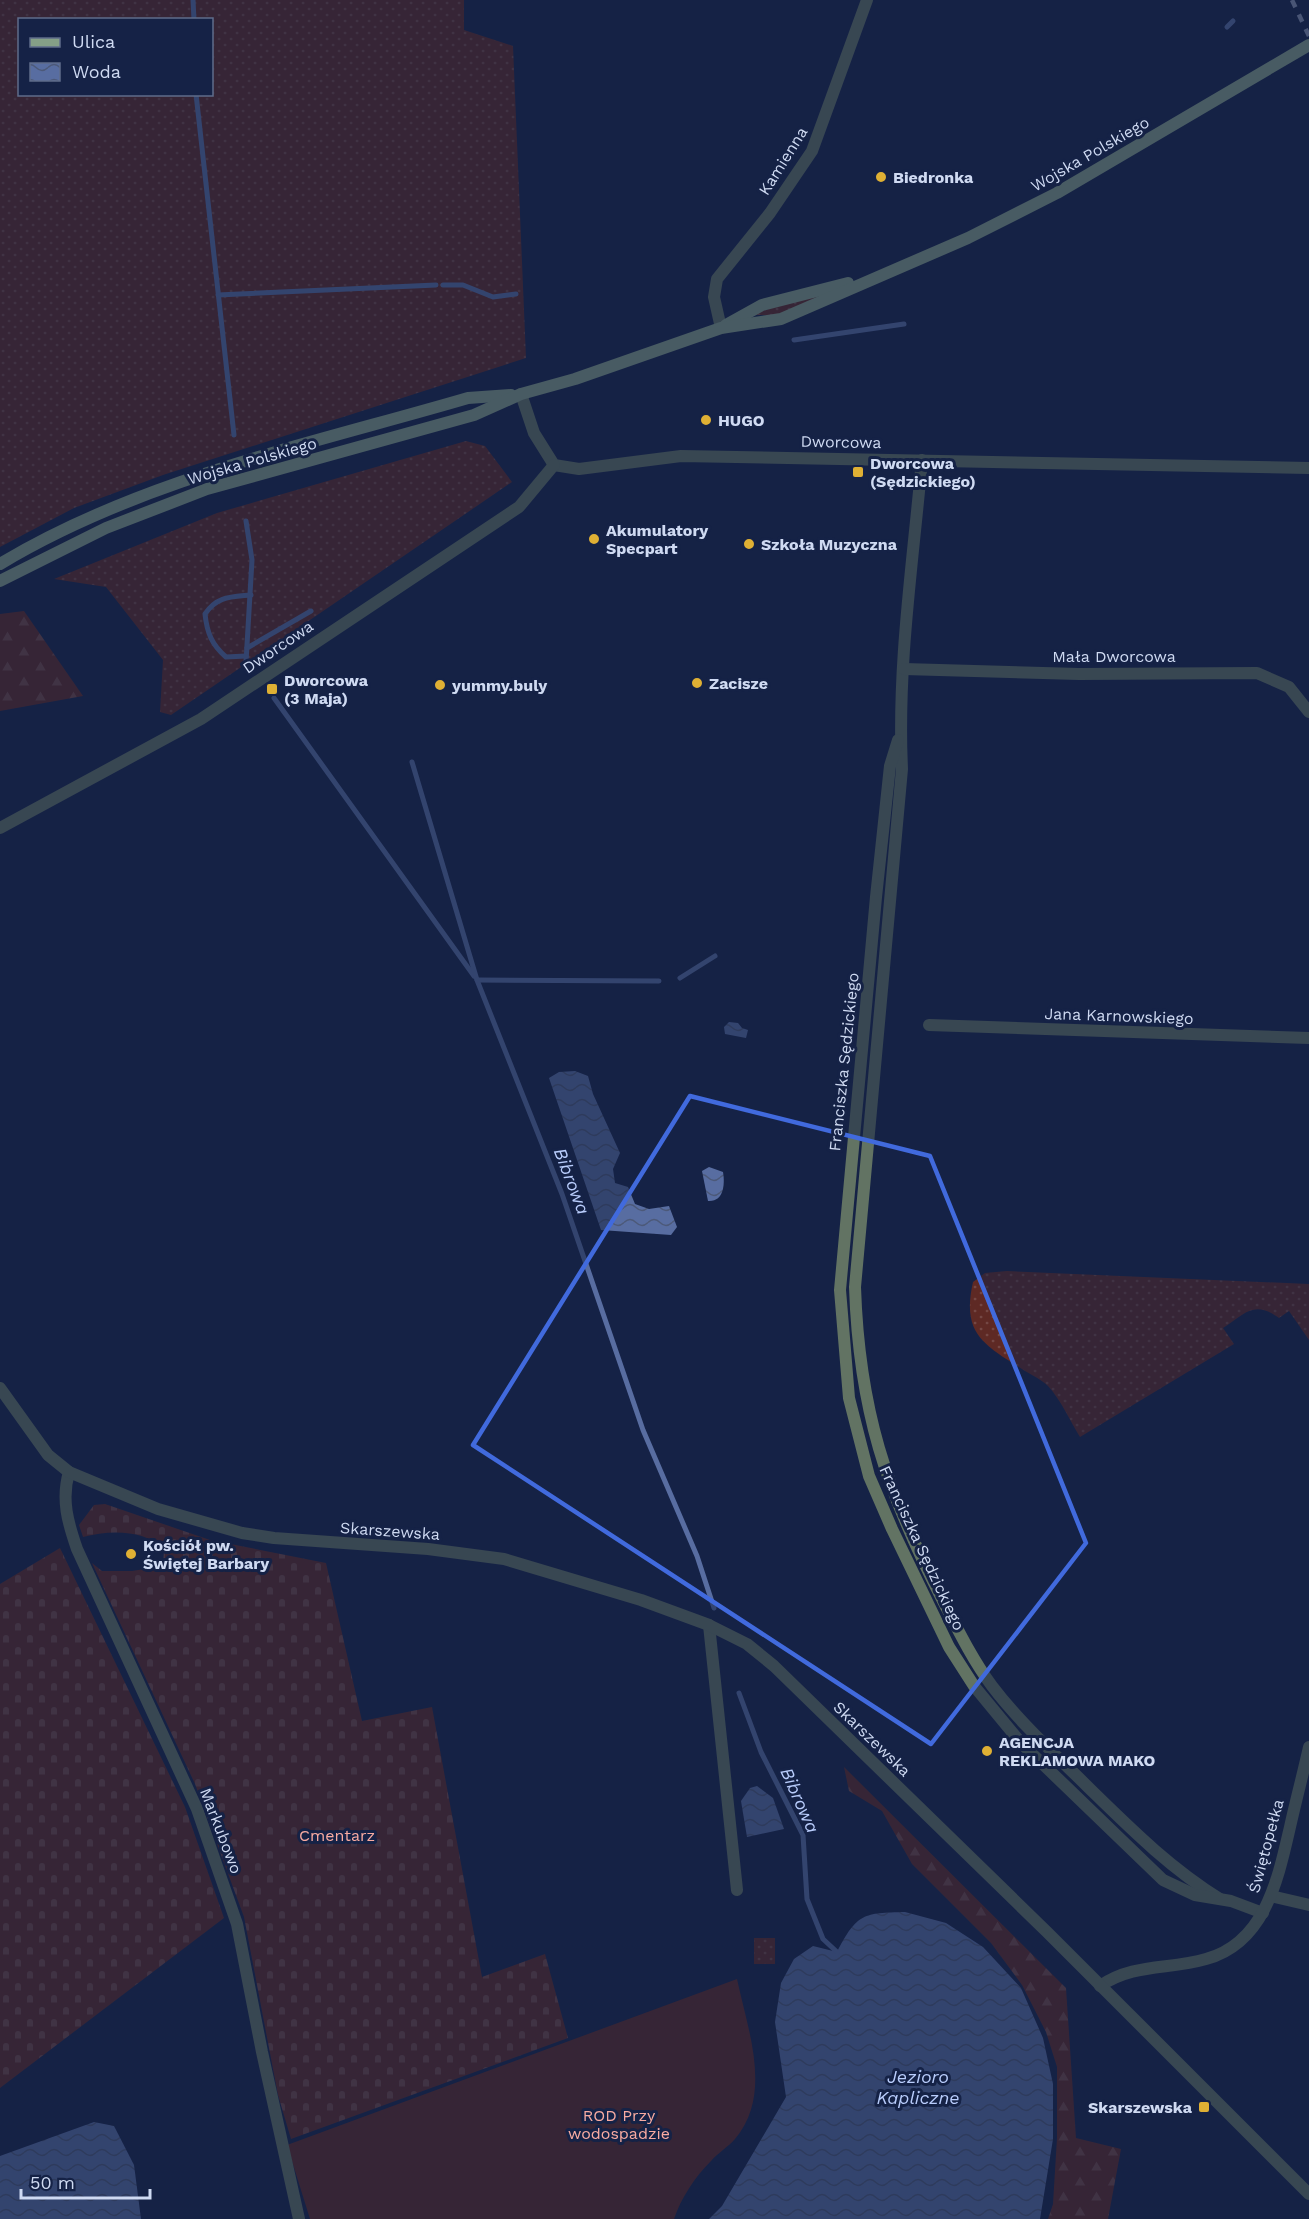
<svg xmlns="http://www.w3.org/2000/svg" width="1309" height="2219" font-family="'Work Sans',sans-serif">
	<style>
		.grass { fill: url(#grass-dots); fill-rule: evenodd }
		.forest { fill: url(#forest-firs) }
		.cemetery { fill: url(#cemetery-stones) }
		.garden { fill: #5e2924 }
		.water { fill: url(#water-waves) }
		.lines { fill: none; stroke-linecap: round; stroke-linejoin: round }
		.stream { stroke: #586da1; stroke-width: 5 }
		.minor { stroke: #627363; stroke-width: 12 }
		.tertiary { stroke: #627363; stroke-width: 12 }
		.secondary { stroke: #85a087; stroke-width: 12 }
		.rail { stroke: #8792af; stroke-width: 4.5; stroke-dasharray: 8 8; stroke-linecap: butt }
		.marked { fill: none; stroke: #416add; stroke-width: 4.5; stroke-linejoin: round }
		.poi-dot { fill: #dfb034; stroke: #152246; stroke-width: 2 }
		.labels { text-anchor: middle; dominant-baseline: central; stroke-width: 6; stroke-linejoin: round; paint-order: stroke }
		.street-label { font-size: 16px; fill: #cfdaf2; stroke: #152246 }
		.poi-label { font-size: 16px; font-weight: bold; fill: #cfdaf2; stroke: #152246; text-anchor: start }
		.park-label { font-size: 16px; fill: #f8aba1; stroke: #152246 }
		.water-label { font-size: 18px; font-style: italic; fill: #b9cdfc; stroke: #152246 }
	</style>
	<defs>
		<pattern id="grass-dots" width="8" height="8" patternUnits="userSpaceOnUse" patternTransform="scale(1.5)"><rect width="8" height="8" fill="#5e2924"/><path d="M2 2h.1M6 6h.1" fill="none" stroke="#744744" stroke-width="1.8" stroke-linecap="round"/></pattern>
		<pattern id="forest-firs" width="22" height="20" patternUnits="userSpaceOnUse" patternTransform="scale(1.5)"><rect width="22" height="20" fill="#5e2924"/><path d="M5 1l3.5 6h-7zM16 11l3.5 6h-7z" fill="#744744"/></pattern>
		<pattern id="cemetery-stones" width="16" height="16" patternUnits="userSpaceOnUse" patternTransform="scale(1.5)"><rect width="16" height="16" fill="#5e2924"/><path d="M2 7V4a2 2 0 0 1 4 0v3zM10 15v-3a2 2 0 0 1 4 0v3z" fill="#744744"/></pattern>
		<pattern id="water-waves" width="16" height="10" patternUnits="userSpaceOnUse" patternTransform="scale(1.5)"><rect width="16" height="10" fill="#586da1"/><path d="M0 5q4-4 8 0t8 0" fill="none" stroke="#4c5979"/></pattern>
	</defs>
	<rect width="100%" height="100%" fill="#152246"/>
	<g class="grass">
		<path d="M 0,0 L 464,0 L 464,30 L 513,46 L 526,358 L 163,475 L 74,508 L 0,547 ZM 20,20 L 212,20 L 212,94 L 20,94 Z"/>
		<path d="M 839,288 L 779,315 L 749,315 Z"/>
		<path d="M 466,441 L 485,446 L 512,482 L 171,715 L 160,712 L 163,660 L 106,587 L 54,579 L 217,513 Z"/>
		<path d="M 1007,1271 L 1309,1284 L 1309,1340 L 1289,1311 L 1279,1318 C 1254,1300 1246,1313 1223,1328 L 1234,1344 L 1080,1437 C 1070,1421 1061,1400 1048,1386 C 1042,1380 1032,1375 1025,1371 C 985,1345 961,1335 973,1282 L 985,1273 Z"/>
		<rect x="754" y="1938" width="21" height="26"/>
	</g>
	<g class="forest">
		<path d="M 24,611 L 83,696 L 0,711 L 0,614 Z"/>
		<path d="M 844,1767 L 1066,1988 L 1076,2138 L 1121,2149 L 1108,2219 L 1048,2219 L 1053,2204 L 1057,2138 L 1057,2067 L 1046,2032 L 1022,1985 L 991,1943 L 912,1864 L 882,1811 L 849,1791 Z"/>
	</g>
	<g class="cemetery">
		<path d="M 105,1504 L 210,1540 L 326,1563 L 362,1721 L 432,1707 L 482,1977 L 545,1954 L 568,2038 L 291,2139 L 278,2095 L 244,1917 L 195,1784 L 92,1563 L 102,1571 L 132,1571 L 163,1566 L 164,1549 C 144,1529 109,1530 83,1537 L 79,1525 L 94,1505 Z"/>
		<path d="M 60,1548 L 185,1807 L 224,1918 L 0,2088 L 0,1584 Z"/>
	</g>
	<path class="garden" d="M 737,1979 C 748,2031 773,2094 735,2139 C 728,2147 718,2153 711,2161 C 695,2177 681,2198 674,2219 L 310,2219 L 287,2145 Z"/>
	<g class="water">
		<path d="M 729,1022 L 738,1023 L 742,1028 L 748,1030 L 746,1038 L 725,1034 L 724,1027 Z"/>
		<path d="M 575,1071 L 588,1076 L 593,1094 L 620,1153 L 613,1169 L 615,1183 L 628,1187 L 635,1204 L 649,1209 L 669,1206 L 677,1227 L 671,1235 L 601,1230 L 549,1078 L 559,1072 Z"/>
		<path d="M 709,1167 L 723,1172 C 725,1184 724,1202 708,1201 L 702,1171 Z"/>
		<path d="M 757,1786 L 773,1798 L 784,1829 L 747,1837 L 741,1801 L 750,1788 Z"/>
		<path d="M 905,1912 L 946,1923 L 983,1947 L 1021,1988 L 1043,2038 L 1053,2084 L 1053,2139 L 1040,2219 L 709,2219 L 722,2206 L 786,2097 L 775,2022 L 781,1983 L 794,1959 L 813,1946 L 837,1952 C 857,1913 864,1913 905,1912 Z"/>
		<path d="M 94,2122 L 114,2126 L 134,2165 L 141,2219 L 0,2219 L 0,2156 Z"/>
	</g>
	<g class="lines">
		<g class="stream">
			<path d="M 193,0 L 194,20"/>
			<path d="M 1227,27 L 1233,21"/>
			<path d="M 196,94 L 234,435"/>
			<path d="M 443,285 L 463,285 L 493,297 L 516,294"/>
			<path d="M 218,295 L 436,285"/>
			<path d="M 794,340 L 904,324"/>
			<path d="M 246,521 L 252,560 L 246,662"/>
			<path d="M 247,648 L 311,611"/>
			<path d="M 246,656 L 226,657 C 212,645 207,633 205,614 C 217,596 231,597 251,595"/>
			<path d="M 274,698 L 474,976"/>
			<path d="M 412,762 L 477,980 L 562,1194 L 643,1430 L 697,1556 L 714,1608"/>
			<path d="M 680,978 L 715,956"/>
			<path d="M 477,980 L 659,981"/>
			<path d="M 739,1693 L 761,1752 L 803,1835 L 807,1899 L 823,1939 L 837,1952"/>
		</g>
		<g class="minor">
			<path d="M 721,328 L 714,297 L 717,279 L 770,213 L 812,151 L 867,0"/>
			<path d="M 922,460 C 913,562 897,667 902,769 L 855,1287 C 859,1410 886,1490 942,1599 C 957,1628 972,1659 992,1686 C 1020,1723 1056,1755 1089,1788 C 1131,1829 1170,1868 1220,1899"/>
			<path d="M 904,669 L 1079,674 L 1257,673 L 1289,687 L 1309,712"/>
			<path d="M 898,740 L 890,766 L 876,897 L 840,1290 L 849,1398 L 869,1476 L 892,1529 L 949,1647 L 974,1686 L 1021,1743 L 1163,1880 L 1195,1895 L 1231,1901 L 1263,1913"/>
			<path d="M 929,1025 L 1309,1038"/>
			<path d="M 69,1472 C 61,1500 68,1523 77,1549 L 197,1809 L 237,1924 L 262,2052 L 299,2219"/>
			<path d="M 709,1625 L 737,1890"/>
			<path d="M 1271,1896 L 1309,1905"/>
			<path d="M 1100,1986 C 1134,1963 1168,1970 1206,1959 C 1265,1943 1278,1879 1290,1827 C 1296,1800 1303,1774 1309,1747"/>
		</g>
		<g class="tertiary">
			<path d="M 521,394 L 534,433 L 554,465 L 579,469 L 681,456 L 1309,468"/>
			<path d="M 0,828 L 201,719 L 519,507 L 554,465"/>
			<path d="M 0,1388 L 48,1455 L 69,1472 L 158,1509 L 242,1533 L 274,1538 L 428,1549 L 504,1559 L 641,1600 L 709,1625 L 747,1644 L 774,1666 L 1047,1932 L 1309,2194"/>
		</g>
		<g class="secondary">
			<path d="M 726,325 L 762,305 L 848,283"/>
			<path d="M 0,564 C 141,479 311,444 468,398 L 511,395"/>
			<path d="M 0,581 L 106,528 L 207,489 L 474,415 L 521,394 L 575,379 L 721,328 L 781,319 L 968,238 L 1057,193 L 1309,45"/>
		</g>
		<path class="rail" d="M 1292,0 L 1309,36"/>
	</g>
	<path d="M0 0H1309V2219H0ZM 690,1096 L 930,1156 L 1086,1543 L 931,1744 L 473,1445 Z" fill="#152246" fill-opacity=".55" fill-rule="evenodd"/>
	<path class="marked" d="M 690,1096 L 930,1156 L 1086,1543 L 931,1744 L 473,1445 Z"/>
	<g class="poi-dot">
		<circle cx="881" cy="177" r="6"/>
		<circle cx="706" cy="420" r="6"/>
		<rect x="852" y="466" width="12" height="12" rx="3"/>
		<circle cx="594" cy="539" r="6"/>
		<circle cx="749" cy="544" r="6"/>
		<circle cx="697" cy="683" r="6"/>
		<circle cx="440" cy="685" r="6"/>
		<rect x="266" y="683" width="12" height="12" rx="3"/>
		<circle cx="131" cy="1554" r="6"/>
		<circle cx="987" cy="1751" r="6"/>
		<rect x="1198" y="2101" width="12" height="12" rx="3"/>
	</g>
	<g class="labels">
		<g class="street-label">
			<text transform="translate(1090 154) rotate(-30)">Wojska Polskiego</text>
			<text transform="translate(783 161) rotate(-58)">Kamienna</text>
			<text transform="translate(841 442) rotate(1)">Dworcowa</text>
			<text transform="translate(252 461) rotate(-16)">Wojska Polskiego</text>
			<text transform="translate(278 647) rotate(-34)">Dworcowa</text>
			<text x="1114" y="656">Mała Dworcowa</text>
			<text transform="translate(1119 1016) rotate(2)">Jana Karnowskiego</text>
			<text transform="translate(844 1062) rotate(-84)">Franciszka Sędzickiego</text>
			<text transform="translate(390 1531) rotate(4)">Skarszewska</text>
			<text transform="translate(922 1548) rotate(65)">Franciszka Sędzickiego</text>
			<text transform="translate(872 1739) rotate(44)">Skarszewska</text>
			<text transform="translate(221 1831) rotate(69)">Markubowo</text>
			<text transform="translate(1266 1846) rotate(-75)">Świętopełka</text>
		</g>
		<g class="poi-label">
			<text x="893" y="177">Biedronka</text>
			<text x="718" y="420">HUGO</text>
			<text x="870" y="463">Dworcowa<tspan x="870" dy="18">(Sędzickiego)</tspan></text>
			<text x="606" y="530">Akumulatory<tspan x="606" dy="18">Specpart</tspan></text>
			<text x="761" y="544">Szkoła Muzyczna</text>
			<text x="284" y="680">Dworcowa<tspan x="284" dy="18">(3 Maja)</tspan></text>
			<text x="709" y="683">Zacisze</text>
			<text x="452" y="685">yummy.buly</text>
			<text x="143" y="1545">Kościół pw.<tspan x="143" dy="18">Świętej Barbary</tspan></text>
			<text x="999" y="1742">AGENCJA<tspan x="999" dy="18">REKLAMOWA MAKO</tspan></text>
			<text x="1192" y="2107" text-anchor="end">Skarszewska</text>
		</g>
		<g class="park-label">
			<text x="337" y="1835">Cmentarz</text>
			<text x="619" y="2115">ROD Przy<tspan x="619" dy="18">wodospadzie</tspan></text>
		</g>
		<g class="water-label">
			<text transform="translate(572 1181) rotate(69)">Bibrowa</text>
			<text transform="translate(800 1800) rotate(66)">Bibrowa</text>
			<text x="918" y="2076">Jezioro<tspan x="918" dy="21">Kapliczne</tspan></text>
		</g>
	</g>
	<rect x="18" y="18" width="195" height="78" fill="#152246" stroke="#5f6c8b" stroke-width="1.5"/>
	<rect x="30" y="38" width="30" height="9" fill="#85a087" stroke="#5f6c8b" stroke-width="1.5"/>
	<text x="72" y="48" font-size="18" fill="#cfdaf2">Ulica</text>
	<rect x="30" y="63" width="30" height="18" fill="url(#water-waves)" stroke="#5f6c8b" stroke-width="1.5"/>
	<text x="72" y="78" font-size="18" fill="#cfdaf2">Woda</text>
	<path d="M21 2189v9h129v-9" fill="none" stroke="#cfdaf2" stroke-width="3"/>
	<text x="30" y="2189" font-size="18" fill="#cfdaf2" stroke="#152246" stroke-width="4.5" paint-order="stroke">50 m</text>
</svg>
